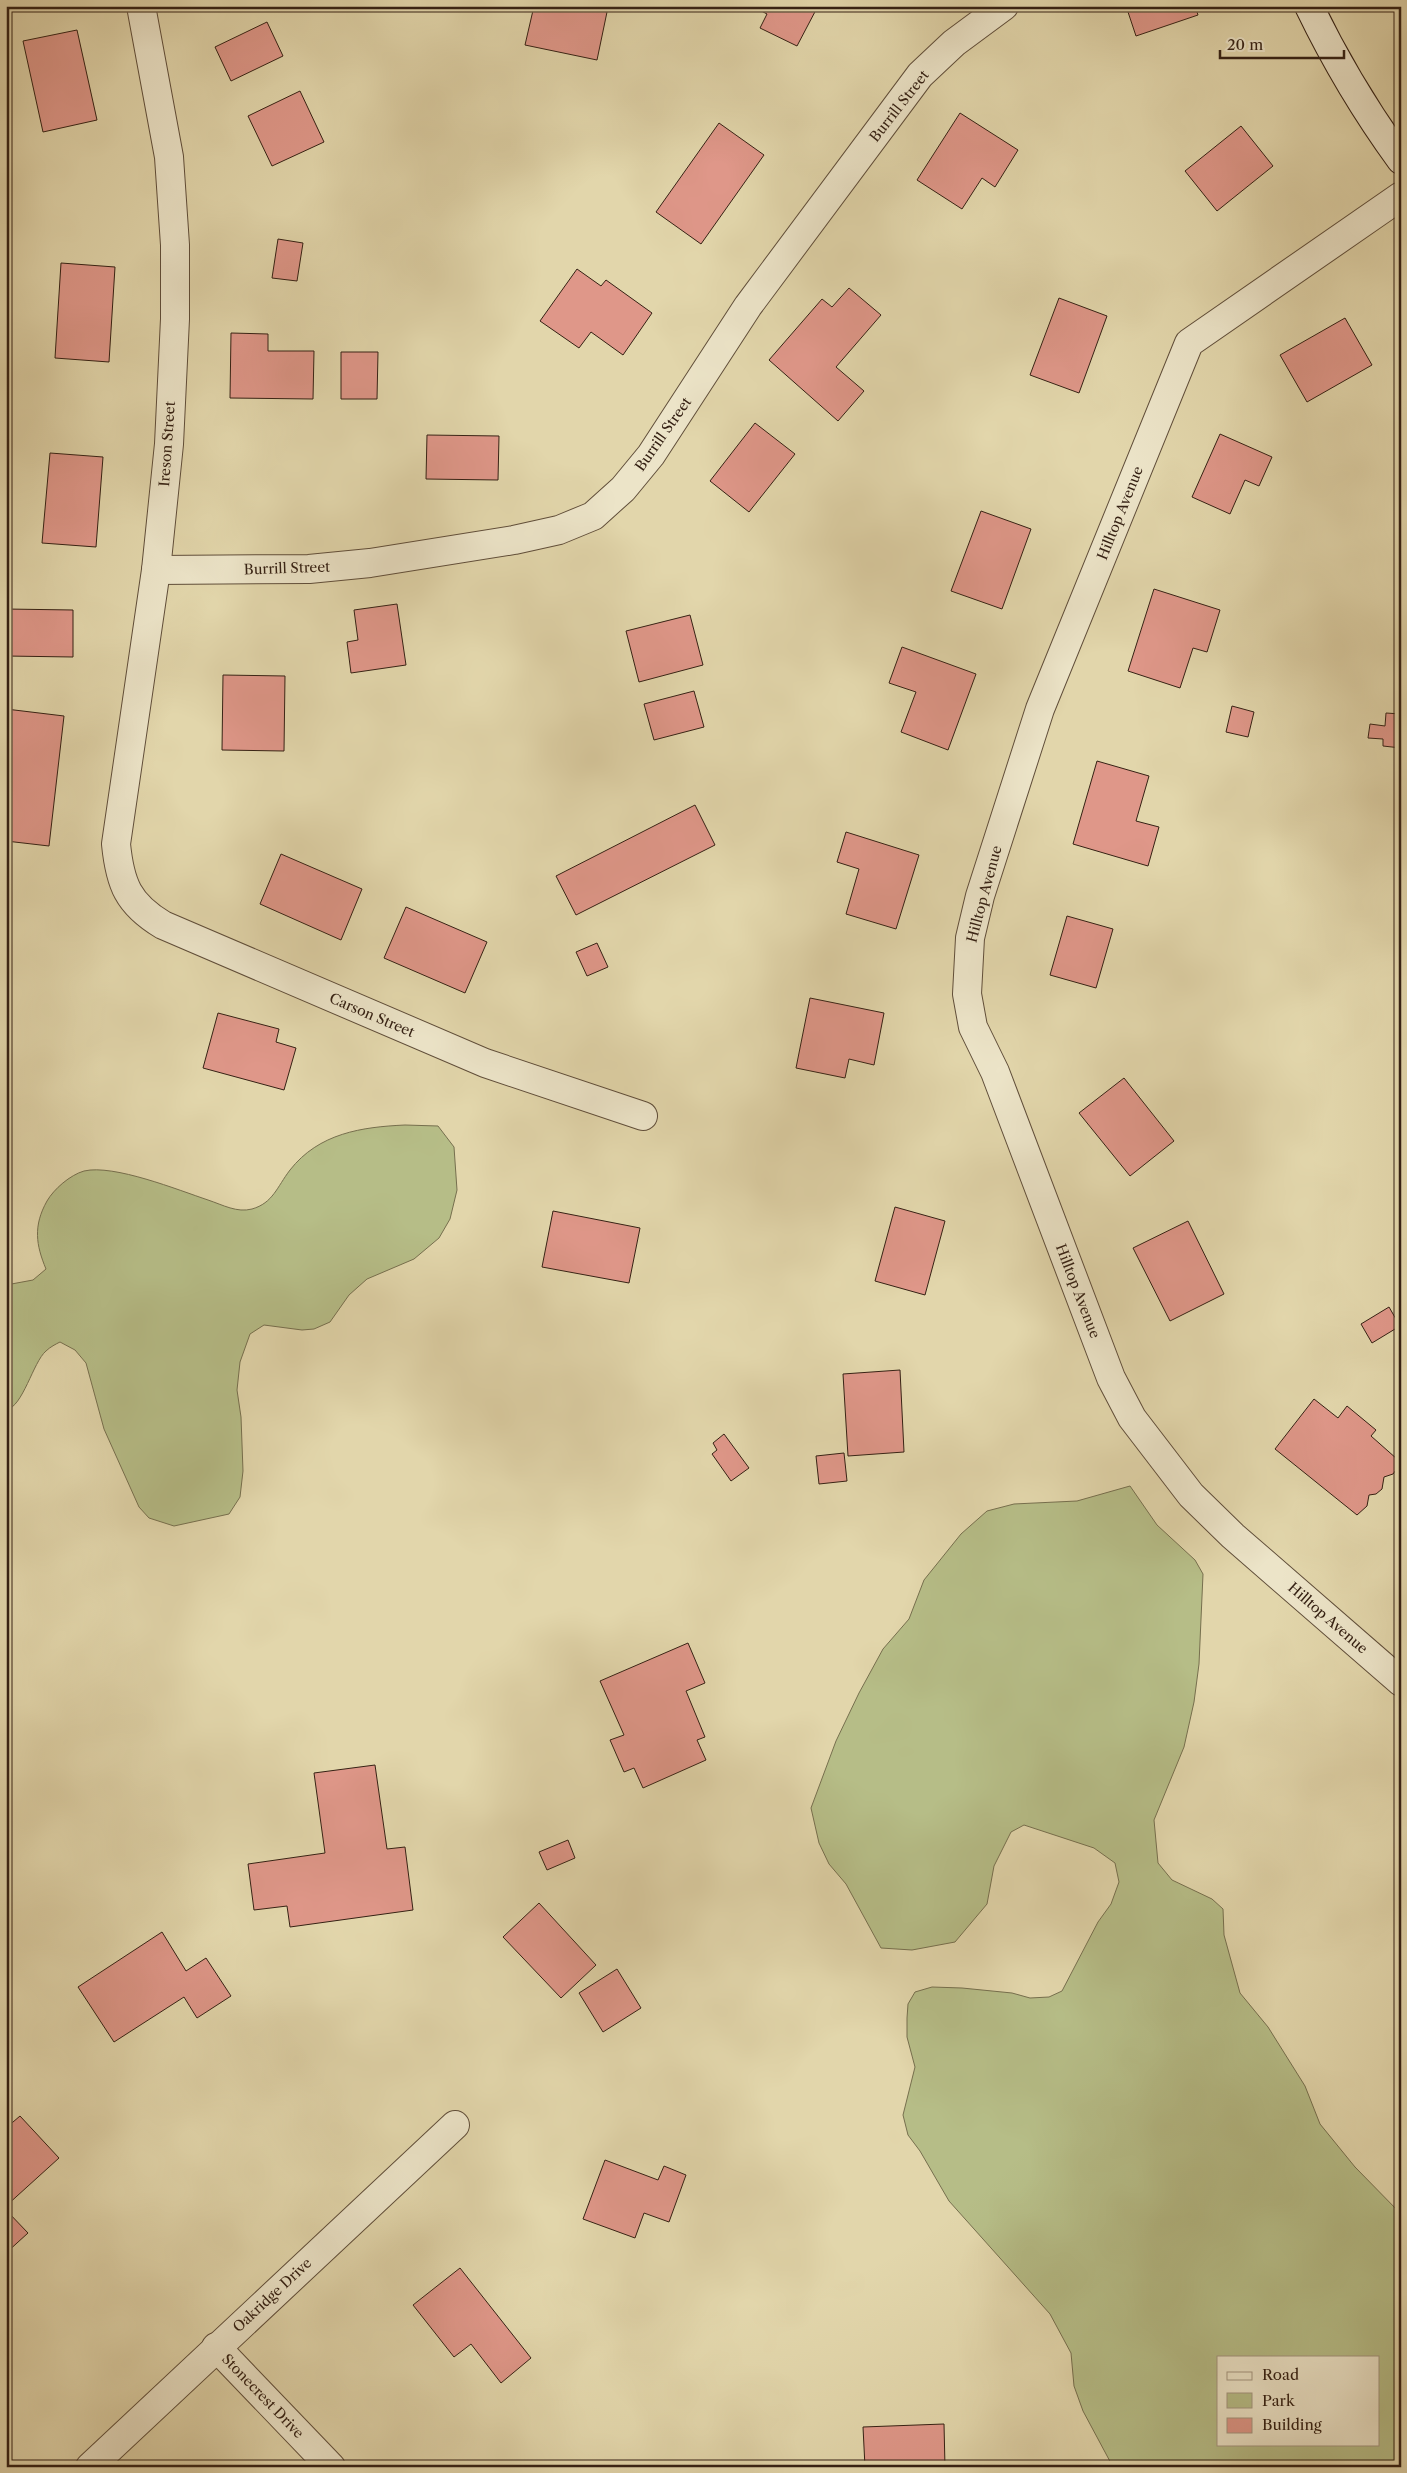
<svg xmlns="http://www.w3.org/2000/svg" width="1407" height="2473" font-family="'Libre Caslon Text',serif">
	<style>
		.green { fill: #b6bd87; stroke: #766f4e; fill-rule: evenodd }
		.building { fill: #df9789; stroke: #352114 }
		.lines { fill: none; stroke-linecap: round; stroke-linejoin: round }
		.minor-casing { stroke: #604e3a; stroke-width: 30 }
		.secondary-casing { stroke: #352114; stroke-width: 30 }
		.minor { stroke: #ece4c8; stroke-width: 28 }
		.secondary { stroke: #ece4c8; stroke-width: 28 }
		.labels { text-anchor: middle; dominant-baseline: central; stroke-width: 4; stroke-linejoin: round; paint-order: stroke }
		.street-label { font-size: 14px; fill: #352114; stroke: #ece4c8 }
	</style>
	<rect width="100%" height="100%" fill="#e2d6ab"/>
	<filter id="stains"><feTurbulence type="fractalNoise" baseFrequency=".004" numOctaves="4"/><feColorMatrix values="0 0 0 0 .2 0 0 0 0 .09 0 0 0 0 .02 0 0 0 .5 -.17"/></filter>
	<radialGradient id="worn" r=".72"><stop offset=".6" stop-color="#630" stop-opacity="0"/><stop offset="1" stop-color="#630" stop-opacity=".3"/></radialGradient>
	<g class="green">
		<path d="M 405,1125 L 438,1126 L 454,1147 L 457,1190 L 450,1219 L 439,1238 L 414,1259 L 367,1279 L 349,1295 L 330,1322 L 314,1329 L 302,1330 L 264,1325 L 250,1334 L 240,1362 L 237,1390 L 241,1417 L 243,1471 L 240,1497 L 229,1514 L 174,1526 L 149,1518 L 139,1507 L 104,1429 L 86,1363 L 75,1350 L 60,1342 C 56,1344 50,1347 46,1351 C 33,1362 23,1407 6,1410 L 6,1285 L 33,1280 L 46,1269 C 36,1245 33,1226 47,1201 C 54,1189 70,1175 84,1171 C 114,1164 178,1190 208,1200 C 223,1205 237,1213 252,1209 C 273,1203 277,1187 290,1170 C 319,1133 362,1127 405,1125 Z"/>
		<path d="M 1130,1486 L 1157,1525 L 1195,1560 L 1203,1574 L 1199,1664 L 1194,1702 L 1184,1747 L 1154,1820 L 1158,1863 L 1172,1880 L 1212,1899 L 1223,1909 L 1224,1935 L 1240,1993 L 1268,2027 L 1305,2086 L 1320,2124 L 1355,2167 L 1401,2214 L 1401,2467 L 1113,2467 L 1083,2411 L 1074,2386 L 1071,2353 L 1050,2314 L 949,2201 L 920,2151 L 908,2135 L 903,2115 L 915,2067 L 907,2037 L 907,2018 L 908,2004 L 915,1992 L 932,1987 L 962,1988 L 1012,1993 L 1030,1998 L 1049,1997 L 1062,1991 L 1098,1922 L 1111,1904 L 1119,1882 L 1115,1863 L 1094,1848 L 1024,1825 L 1011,1832 L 994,1866 L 987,1904 L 955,1942 L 912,1950 L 881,1948 L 846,1884 L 829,1864 L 819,1843 L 811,1808 L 836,1741 L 859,1693 L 883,1649 L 909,1619 L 924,1580 L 961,1534 L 987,1511 L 1014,1504 L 1077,1501 ZM 1218,2357 L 1378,2357 L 1378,2444 L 1218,2444 Z"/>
	</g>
	<g class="building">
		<path d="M 534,6 L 578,6 L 607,12 L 597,60 L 525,45 Z"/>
		<path d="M 752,6 L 818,6 L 797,46 L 760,28 L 767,14 Z"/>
		<path d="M 1126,6 L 1195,6 L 1198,15 L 1136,36 Z"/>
		<path d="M 267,22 L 283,56 L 231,81 L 215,47 Z"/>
		<path d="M 77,30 L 97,120 L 43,132 L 23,41 Z"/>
		<path d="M 300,91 L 324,142 L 272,166 L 248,116 Z"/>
		<path d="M 960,113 L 1018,150 L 995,187 L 982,178 L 962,209 L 917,180 Z"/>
		<path d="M 719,123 L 764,155 L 701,244 L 656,212 Z"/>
		<path d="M 1241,126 L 1273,166 L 1217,211 L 1185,171 Z"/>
		<path d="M 278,239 L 303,243 L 297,281 L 272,278 Z"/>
		<path d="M 61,263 L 115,267 L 109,362 L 55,358 Z"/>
		<path d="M 577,269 L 601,286 L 606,280 L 652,313 L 623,355 L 591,332 L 579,348 L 540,321 Z"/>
		<path d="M 849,288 L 881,315 L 836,367 L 864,391 L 838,421 L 769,360 L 822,299 L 832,307 Z"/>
		<path d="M 1059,298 L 1107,316 L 1079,393 L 1030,375 Z"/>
		<path d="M 1345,318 L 1372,365 L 1307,402 L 1280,355 Z"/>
		<path d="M 231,333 L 268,334 L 268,351 L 314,351 L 313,399 L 230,398 Z"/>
		<path d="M 341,352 L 378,352 L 377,399 L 341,399 Z"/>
		<path d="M 755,423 L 795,454 L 749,512 L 710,481 Z"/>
		<path d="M 1220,434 L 1272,457 L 1259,486 L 1245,480 L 1230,514 L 1192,497 Z"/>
		<path d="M 427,435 L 499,436 L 498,480 L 426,479 Z"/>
		<path d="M 50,453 L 103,457 L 96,547 L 42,543 Z"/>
		<path d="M 981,511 L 1031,529 L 1002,609 L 951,591 Z"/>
		<path d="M 1154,589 L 1220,610 L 1207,652 L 1193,648 L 1180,688 L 1128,671 Z"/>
		<path d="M 397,604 L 406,665 L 351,673 L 347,642 L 358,640 L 354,610 Z"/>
		<path d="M 6,609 L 73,610 L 73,657 L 6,656 Z"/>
		<path d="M 690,615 L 703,665 L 639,682 L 626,631 Z"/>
		<path d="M 902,647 L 976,674 L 948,750 L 901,732 L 916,692 L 889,683 Z"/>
		<path d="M 223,675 L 285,676 L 284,751 L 222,750 Z"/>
		<path d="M 694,691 L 704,727 L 654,740 L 644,704 Z"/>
		<path d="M 1232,706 L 1254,712 L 1248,737 L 1226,732 Z"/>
		<path d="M 6,709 L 64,716 L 49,846 L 6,841 Z"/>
		<path d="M 1386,713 L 1401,714 L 1401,748 L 1383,746 L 1383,739 L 1368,738 L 1370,724 L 1385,726 Z"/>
		<path d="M 1097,761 L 1149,776 L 1136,821 L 1159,827 L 1148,866 L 1073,844 Z"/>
		<path d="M 695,805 L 715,845 L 576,915 L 556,876 Z"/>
		<path d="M 846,832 L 919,855 L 896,929 L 846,914 L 859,869 L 837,862 Z"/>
		<path d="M 281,854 L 362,889 L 341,940 L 260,904 Z"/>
		<path d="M 406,907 L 487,942 L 465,993 L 384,958 Z"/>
		<path d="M 1067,916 L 1113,929 L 1096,988 L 1050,975 Z"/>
		<path d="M 597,943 L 608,967 L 587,976 L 576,952 Z"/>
		<path d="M 810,998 L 884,1013 L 874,1065 L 849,1059 L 845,1078 L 796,1068 Z"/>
		<path d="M 218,1013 L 279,1029 L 276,1042 L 296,1048 L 284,1090 L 203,1068 Z"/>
		<path d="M 1124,1078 L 1174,1141 L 1130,1176 L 1079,1113 Z"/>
		<path d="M 895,1207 L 945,1221 L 925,1295 L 875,1281 Z"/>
		<path d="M 553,1211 L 640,1228 L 629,1283 L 542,1267 Z"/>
		<path d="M 1188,1221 L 1224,1294 L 1170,1321 L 1133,1248 Z"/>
		<path d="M 1389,1307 L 1400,1326 L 1372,1343 L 1361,1324 Z"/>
		<path d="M 900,1370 L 904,1452 L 848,1456 L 843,1374 Z"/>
		<path d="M 1314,1399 L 1338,1418 L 1347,1406 L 1376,1430 L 1371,1436 L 1397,1459 L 1396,1470 L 1393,1474 L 1384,1477 L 1382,1489 L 1376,1494 L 1369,1495 L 1367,1506 L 1357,1515 L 1275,1449 Z"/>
		<path d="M 724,1434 L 749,1468 L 731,1481 L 712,1454 L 717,1450 L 713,1443 Z"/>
		<path d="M 844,1453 L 847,1481 L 819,1484 L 816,1456 Z"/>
		<path d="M 688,1643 L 705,1683 L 686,1691 L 705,1737 L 697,1740 L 706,1760 L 643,1788 L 634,1768 L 624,1772 L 610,1740 L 624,1735 L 600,1681 Z"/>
		<path d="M 375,1765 L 387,1849 L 405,1847 L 413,1910 L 290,1927 L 287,1906 L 254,1910 L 248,1864 L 325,1853 L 314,1773 Z"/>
		<path d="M 568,1840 L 575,1858 L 547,1870 L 539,1852 Z"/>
		<path d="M 539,1903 L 596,1965 L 561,1998 L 503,1937 Z"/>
		<path d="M 162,1932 L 186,1971 L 206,1958 L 231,1996 L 197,2018 L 184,1997 L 114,2042 L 78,1987 Z"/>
		<path d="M 617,1969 L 641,2008 L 603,2032 L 579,1993 Z"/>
		<path d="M 20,2116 L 59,2158 L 6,2206 L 6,2128 Z"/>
		<path d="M 605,2160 L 658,2180 L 664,2166 L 686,2175 L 669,2222 L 644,2213 L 635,2238 L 583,2219 Z"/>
		<path d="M 6,2210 L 28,2233 L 6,2253 Z"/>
		<path d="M 460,2268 L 531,2358 L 501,2383 L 471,2344 L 454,2357 L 413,2305 Z"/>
		<path d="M 944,2424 L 945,2467 L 865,2467 L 863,2427 Z"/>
	</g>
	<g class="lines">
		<g class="minor-casing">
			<g id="minor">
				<path d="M 141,6 L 169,157 L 175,245 L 175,319 L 169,444 L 156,570 L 116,844 C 120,884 128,904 163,925 L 485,1063 L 643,1116"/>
				<path d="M 1401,196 L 1189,343 L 1040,709 L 980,896 L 970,938 L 967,994 L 973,1027 L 995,1072 L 1111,1378 L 1132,1418 L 1191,1495 L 1233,1536 L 1401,1682"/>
				<path d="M 156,570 L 309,569 L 370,563 L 514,540 L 559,530 L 593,516 L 623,489 L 651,455 L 748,306 L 920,75 L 954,43 L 1004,6"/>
				<path d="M 216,2347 L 331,2467"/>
				<path d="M 90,2467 L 455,2125"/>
			</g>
		</g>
		<g class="secondary-casing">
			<path id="secondary" d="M 1309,6 C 1335,60 1366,112 1401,160"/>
		</g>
		<use href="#minor" class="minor"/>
		<use href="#secondary" class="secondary"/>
	</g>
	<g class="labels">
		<g class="street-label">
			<text transform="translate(899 106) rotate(-52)">Burrill Street</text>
			<text transform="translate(663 434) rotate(-55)">Burrill Street</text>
			<text transform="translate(167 444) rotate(-86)">Ireson Street</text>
			<text transform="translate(1120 513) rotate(-68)">Hilltop Avenue</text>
			<text transform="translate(287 568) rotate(-2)">Burrill Street</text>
			<text transform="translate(984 894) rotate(-75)">Hilltop Avenue</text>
			<text transform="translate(372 1015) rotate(23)">Carson Street</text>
			<text transform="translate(1078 1291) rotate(69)">Hilltop Avenue</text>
			<text transform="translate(1328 1618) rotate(41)">Hilltop Avenue</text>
			<text transform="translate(272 2295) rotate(-43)">Oakridge Drive</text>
			<text transform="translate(263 2396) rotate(46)">Stonecrest Drive</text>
		</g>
	</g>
	<rect width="1407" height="2473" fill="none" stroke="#e2d6ab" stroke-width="25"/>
	<rect x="8" y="8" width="1392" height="2458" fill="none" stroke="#352114" stroke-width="2.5"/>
	<rect x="12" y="12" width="1382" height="2448" fill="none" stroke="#352114"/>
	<rect x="1217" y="2356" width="162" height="90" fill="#ece4c8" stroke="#a39680"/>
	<rect x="1227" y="2372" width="25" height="8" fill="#ece4c8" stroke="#a39680"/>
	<text x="1262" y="2380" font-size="15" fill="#352114">Road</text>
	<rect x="1227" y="2393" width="25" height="15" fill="#b6bd87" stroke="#a39680"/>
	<text x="1262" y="2406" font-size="15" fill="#352114">Park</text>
	<rect x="1227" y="2418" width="25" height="15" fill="#df9789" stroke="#a39680"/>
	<text x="1262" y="2430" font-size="15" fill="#352114">Building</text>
	<path d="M1220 50v8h124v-8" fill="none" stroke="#352114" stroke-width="2.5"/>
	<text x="1227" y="50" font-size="15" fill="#352114" stroke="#ece4c8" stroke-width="4" paint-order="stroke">20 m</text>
	<rect width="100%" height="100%" filter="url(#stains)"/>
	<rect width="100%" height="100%" fill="url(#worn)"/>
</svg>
